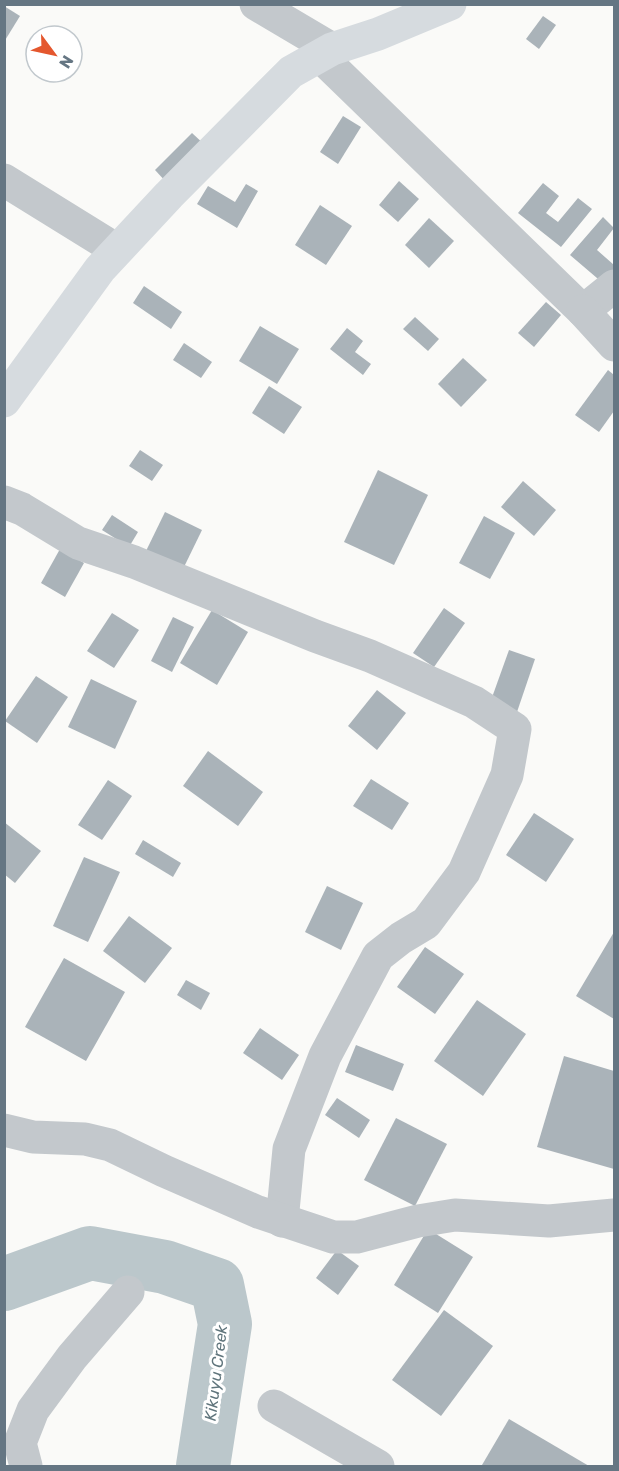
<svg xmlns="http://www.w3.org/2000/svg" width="619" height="1471" font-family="Rubik,sans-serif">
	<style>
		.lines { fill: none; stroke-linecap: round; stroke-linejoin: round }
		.river { stroke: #bbc7cb; stroke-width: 54 }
		.building { fill: #aab3b9 }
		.street { stroke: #c3c8cc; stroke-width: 33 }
		.secondary { stroke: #d6dbdf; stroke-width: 33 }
		.labels { text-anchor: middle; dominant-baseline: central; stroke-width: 6; stroke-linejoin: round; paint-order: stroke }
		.water-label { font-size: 16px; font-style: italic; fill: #60757c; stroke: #fff }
	</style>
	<rect width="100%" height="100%" fill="#fafaf8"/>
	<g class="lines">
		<path class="river" d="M 4,1284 L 90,1253 L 165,1267 L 217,1285 L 225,1324 L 203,1466"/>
	</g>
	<g class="building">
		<path d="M 4,6 L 20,16 L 4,42 Z"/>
		<path d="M 543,16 L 556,25 L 539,49 L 526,39 Z"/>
		<path d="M 343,116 L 361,127 L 338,164 L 320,152 Z"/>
		<path d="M 192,133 L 206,146 L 168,184 L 155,170 Z"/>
		<path d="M 399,181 L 419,199 L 398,222 L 379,205 Z"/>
		<path d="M 543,183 L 559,196 L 546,213 L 558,222 L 578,198 L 592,209 L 561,247 L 518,213 Z"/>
		<path d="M 246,184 L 258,191 L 237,228 L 197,204 L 208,186 L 235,202 Z"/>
		<path d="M 320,205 L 352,226 L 326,265 L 295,245 Z"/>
		<path d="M 603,217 L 614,228 L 597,250 L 614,265 L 614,272 L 604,284 L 570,255 Z"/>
		<path d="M 429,218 L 454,241 L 429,268 L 405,245 Z"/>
		<path d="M 144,286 L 182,312 L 171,329 L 133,303 Z"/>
		<path d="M 546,302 L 561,315 L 534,347 L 518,333 Z"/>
		<path d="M 415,317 L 439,339 L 428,351 L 403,329 Z"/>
		<path d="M 260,326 L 299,349 L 277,384 L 239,361 Z"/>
		<path d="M 347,328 L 363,341 L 355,352 L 371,364 L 363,375 L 330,349 Z"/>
		<path d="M 184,343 L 212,362 L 201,378 L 173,360 Z"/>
		<path d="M 463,358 L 487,380 L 461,407 L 438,384 Z"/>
		<path d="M 608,370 L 614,375 L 614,411 L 599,432 L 575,415 Z"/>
		<path d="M 269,386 L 302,407 L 284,434 L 252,413 Z"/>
		<path d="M 140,450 L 163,465 L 152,481 L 129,466 Z"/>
		<path d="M 378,470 L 428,495 L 394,565 L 344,542 Z"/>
		<path d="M 523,481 L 556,510 L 534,536 L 501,507 Z"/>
		<path d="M 165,512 L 202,530 L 183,569 L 146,551 Z"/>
		<path d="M 112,515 L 138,532 L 129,547 L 102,530 Z"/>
		<path d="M 484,516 L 515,533 L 490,579 L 459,563 Z"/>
		<path d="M 60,549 L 84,563 L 65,597 L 41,583 Z"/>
		<path d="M 444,608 L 465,623 L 434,667 L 413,653 Z"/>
		<path d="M 212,610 L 248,632 L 217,685 L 180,663 Z"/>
		<path d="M 112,613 L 139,630 L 114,668 L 87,651 Z"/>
		<path d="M 173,617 L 194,627 L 172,672 L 151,661 Z"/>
		<path d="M 509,650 L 535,659 L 517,712 L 490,703 Z"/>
		<path d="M 36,676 L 68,697 L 37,743 L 5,721 Z"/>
		<path d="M 91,679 L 137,701 L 115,749 L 68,727 Z"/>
		<path d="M 377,690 L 406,713 L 377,750 L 348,726 Z"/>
		<path d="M 208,751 L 263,792 L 238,826 L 183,786 Z"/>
		<path d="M 371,779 L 409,803 L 392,830 L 353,806 Z"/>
		<path d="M 108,780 L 132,796 L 102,840 L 78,825 Z"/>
		<path d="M 534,813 L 574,839 L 546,882 L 506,855 Z"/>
		<path d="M 4,822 L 41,851 L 15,883 L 4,874 Z"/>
		<path d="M 143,840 L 181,863 L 173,877 L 135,854 Z"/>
		<path d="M 84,857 L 120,872 L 88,942 L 53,926 Z"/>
		<path d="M 327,886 L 363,903 L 341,950 L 305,932 Z"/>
		<path d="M 129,916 L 172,948 L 145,983 L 103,951 Z"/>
		<path d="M 614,932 L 614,1019 L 576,996 Z"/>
		<path d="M 425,947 L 464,974 L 435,1014 L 397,987 Z"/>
		<path d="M 64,958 L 125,992 L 86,1061 L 25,1027 Z"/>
		<path d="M 186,980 L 210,993 L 201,1010 L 177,995 Z"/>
		<path d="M 477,1000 L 526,1034 L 483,1096 L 434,1061 Z"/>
		<path d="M 260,1028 L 299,1055 L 282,1080 L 243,1053 Z"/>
		<path d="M 356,1045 L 404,1064 L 393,1091 L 345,1072 Z"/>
		<path d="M 564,1056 L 614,1071 L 614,1169 L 537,1147 Z"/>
		<path d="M 337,1098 L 370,1120 L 359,1138 L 325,1115 Z"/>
		<path d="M 396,1118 L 447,1144 L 415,1206 L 364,1180 Z"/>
		<path d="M 428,1229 L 473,1257 L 438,1313 L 394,1285 Z"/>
		<path d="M 337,1250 L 359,1266 L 338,1295 L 316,1278 Z"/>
		<path d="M 444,1310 L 493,1346 L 441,1416 L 392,1380 Z"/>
		<path d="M 509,1419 L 589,1466 L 482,1465 Z"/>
	</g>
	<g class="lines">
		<g class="street">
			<path d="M 256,4 L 332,49"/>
			<path d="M 320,56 L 583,311 L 614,286"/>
			<path d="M 4,180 L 117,250"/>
			<path d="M 583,311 L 614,345"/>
			<path d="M 4,502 L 22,509 L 78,543 L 134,562 L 315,636 L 370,656 L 474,702 L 515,729 L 507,775 L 464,872 L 426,923 L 401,938 L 378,956 L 325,1056 L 289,1149 L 282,1221"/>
			<path d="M 4,1130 L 33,1137 L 85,1139 L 110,1145 L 164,1171 L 258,1212 L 333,1237 L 357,1237 L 418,1221 L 455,1215 L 549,1221 L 614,1215"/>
			<path d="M 274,1406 L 378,1466"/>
			<path d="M 26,1466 L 20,1443 L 33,1410 L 72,1357 L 128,1292"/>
		</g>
		<path class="secondary" d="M 4,401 L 100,269 L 169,195 L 291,72 L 332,49 L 378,34 L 450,4"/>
	</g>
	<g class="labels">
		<g class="water-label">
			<text transform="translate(216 1373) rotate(-83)">Kikuyu Creek</text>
		</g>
	</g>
	<rect width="619" height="1471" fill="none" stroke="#657683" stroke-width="12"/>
	<g transform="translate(54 54) rotate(123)"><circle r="28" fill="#ffffff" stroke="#c1c8cd" stroke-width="1.5"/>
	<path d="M0-4.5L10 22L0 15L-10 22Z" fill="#e4572e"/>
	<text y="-9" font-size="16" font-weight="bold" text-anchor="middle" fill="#657683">N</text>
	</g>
</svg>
